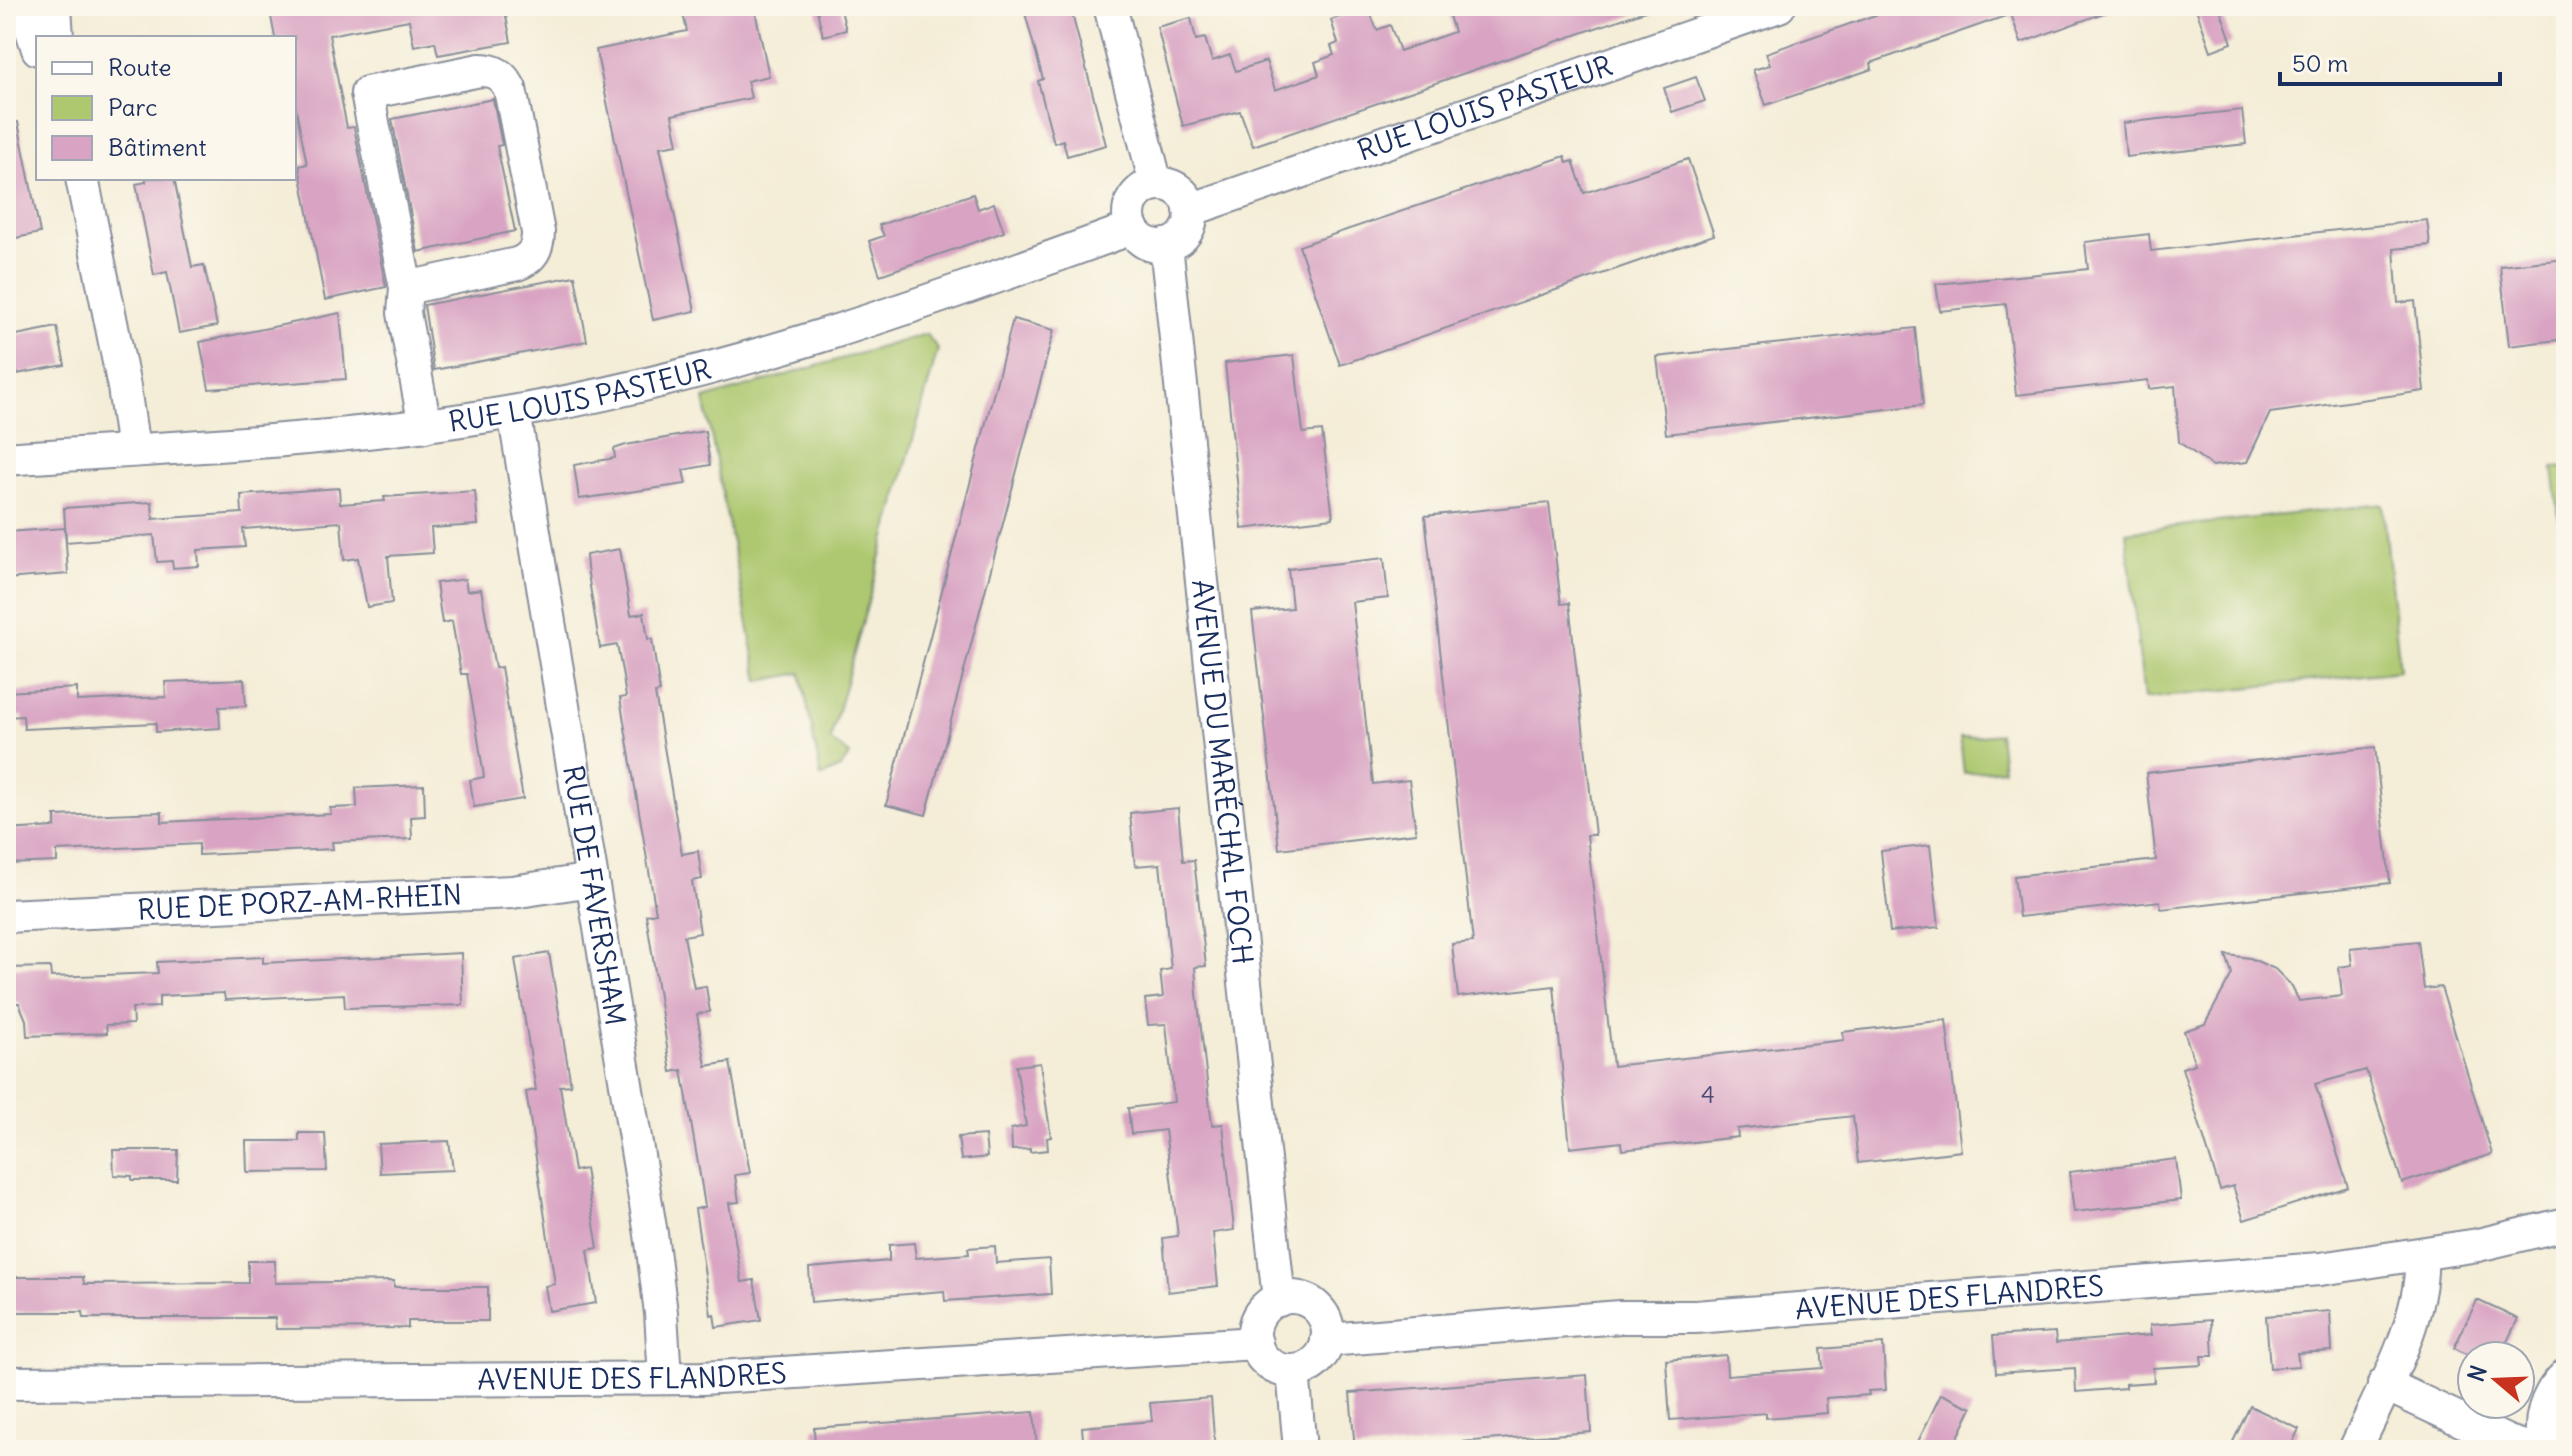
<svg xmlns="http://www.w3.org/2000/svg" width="2572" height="1456" font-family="Delius,sans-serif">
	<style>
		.green { fill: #adc86f; stroke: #647c66; stroke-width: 2 }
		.building { fill: #d9a4c3 }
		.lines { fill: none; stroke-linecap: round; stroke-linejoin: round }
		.street-casing { stroke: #888e9a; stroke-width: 36 }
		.street { stroke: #fff; stroke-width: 32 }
		.labels { text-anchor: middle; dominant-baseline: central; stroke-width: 8; stroke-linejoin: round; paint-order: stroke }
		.number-label { font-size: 24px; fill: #4a4c77 }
		.street-label { font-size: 28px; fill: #1b2f5e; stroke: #fbf7ec }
	</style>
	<rect width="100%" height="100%" fill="#fbf7ec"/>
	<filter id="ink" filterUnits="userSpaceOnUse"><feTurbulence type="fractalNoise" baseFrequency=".0125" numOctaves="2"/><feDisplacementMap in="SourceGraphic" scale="16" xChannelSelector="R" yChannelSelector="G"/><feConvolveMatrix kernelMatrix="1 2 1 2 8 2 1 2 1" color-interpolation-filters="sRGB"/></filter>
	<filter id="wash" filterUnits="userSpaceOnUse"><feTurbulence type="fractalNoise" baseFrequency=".006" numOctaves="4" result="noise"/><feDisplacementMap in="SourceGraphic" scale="32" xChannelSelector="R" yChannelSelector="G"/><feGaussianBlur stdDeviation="1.8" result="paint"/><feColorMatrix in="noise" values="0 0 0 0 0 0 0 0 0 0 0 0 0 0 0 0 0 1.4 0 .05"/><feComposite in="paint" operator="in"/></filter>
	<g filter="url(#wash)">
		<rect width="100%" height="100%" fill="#f4edd7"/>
		<g class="green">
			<path d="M 926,334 L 938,349 L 830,740 L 850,755 L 840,768 L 821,777 L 801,673 L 759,681 L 704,399 Z"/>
			<path d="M 2566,467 L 2566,572 L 2553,468 Z"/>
			<path d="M 2383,504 L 2400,671 L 2144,699 L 2126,532 Z"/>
			<path d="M 1999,734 L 2003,769 L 1964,773 L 1960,738 Z"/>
		</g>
		<g id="blocks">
			<g class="building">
				<path d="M 269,6 L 504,6 L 511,42 L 438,55 L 435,42 L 414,46 L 409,20 L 329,35 L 347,128 L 354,127 L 386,287 L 325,300 L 299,166 L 307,164 L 294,99 L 294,38 L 275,38 Z"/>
				<path d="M 681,6 L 754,6 L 769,76 L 747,81 L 751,98 L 672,115 L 678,144 L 660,147 L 695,311 L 653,320 L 596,50 L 687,31 Z"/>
				<path d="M 816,6 L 840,6 L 846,30 L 823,36 Z"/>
				<path d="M 1023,6 L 1070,6 L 1106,145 L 1067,156 L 1063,140 L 1054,143 L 1038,81 L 1043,79 Z"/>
				<path d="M 1446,6 L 1648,6 L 1648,10 L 1253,146 L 1240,111 L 1183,126 L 1157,27 L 1191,18 L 1196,40 L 1205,38 L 1212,61 L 1230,55 L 1236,71 L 1266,61 L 1275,90 L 1319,75 L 1315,62 L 1334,55 L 1331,46 L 1338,43 L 1331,20 L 1368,7 L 1377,30 L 1390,25 L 1400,51 L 1454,32 Z"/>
				<path d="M 1901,6 L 2114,6 L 2115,9 L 2021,43 L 2011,14 L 1871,63 L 1872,69 L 1766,105 L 1753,70 L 1770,65 L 1766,53 Z"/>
				<path d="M 2195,6 L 2219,6 L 2232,43 L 2211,51 Z"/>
				<path d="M 1696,77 L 1705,101 L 1672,112 L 1664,88 Z"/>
				<path d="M 493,99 L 502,145 L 497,146 L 515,231 L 418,252 L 392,119 Z"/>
				<path d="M 2242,110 L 2246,144 L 2126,157 L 2123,123 Z"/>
				<path d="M 18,122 L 40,233 L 6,240 L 6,123 Z"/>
				<path d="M 1565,156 L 1567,163 L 1573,161 L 1584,193 L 1688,159 L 1714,235 L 1340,365 L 1299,246 Z"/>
				<path d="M 146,178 L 174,178 L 192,267 L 204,265 L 217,326 L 179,333 L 167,272 L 154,275 L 136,184 L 146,182 Z"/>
				<path d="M 973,194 L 978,209 L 994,203 L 1004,232 L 880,275 L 869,241 L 884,236 L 879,225 Z"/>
				<path d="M 2427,220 L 2430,245 L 2394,249 L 2398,303 L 2415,301 L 2424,391 L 2270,413 L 2247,462 L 2212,466 L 2179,442 L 2175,386 L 2149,389 L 2148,380 L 2016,395 L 2006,304 L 1940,311 L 1936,284 L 2088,269 L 2085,242 L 2149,234 L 2151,251 Z"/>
				<path d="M 2566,259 L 2566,339 L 2509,346 L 2500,266 Z"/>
				<path d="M 575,276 L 587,341 L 434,370 L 424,305 Z"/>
				<path d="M 340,313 L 346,379 L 209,389 L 200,342 Z"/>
				<path d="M 1013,319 L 1054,330 L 926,815 L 886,805 Z"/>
				<path d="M 57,327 L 65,365 L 6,376 L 6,337 Z"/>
				<path d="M 1915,328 L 1923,405 L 1666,434 L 1657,357 Z"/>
				<path d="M 1294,355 L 1303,433 L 1322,431 L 1333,518 L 1242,529 L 1225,363 Z"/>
				<path d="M 705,431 L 710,465 L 683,470 L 686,484 L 579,499 L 574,465 L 615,458 L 614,449 L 626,445 Z"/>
				<path d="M 339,488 L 340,504 L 385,501 L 384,497 L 475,491 L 478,525 L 431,528 L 433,553 L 388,556 L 392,603 L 367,607 L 358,558 L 344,560 L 341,522 L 243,529 L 245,547 L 198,550 L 199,566 L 173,568 L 172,561 L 157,562 L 154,535 L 66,542 L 64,508 L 152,502 L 153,519 L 242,513 L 241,495 Z"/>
				<path d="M 1549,503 L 1561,604 L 1569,603 L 1595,835 L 1587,835 L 1613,1066 L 1844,1040 L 1843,1032 L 1946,1020 L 1961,1151 L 1858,1163 L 1853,1116 L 1737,1129 L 1738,1137 L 1622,1150 L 1621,1142 L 1570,1148 L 1554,986 L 1458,997 L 1452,944 L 1473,942 L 1425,516 Z"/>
				<path d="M 65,528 L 68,574 L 6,579 L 6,532 Z"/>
				<path d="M 620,549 L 631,615 L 644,613 L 648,639 L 652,639 L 660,692 L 655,693 L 682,854 L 698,851 L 702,879 L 692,881 L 700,933 L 684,936 L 694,988 L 706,986 L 710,1012 L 697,1014 L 706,1066 L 730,1062 L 750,1173 L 735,1175 L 739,1202 L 729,1203 L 742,1282 L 754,1280 L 761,1320 L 716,1327 L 714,1314 L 711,1315 L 695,1209 L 705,1207 L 701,1181 L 682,1070 L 671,1072 L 646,915 L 656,913 L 620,698 L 626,697 L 622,671 L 617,645 L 600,648 L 587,568 L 586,555 Z"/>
				<path d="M 1384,558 L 1388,598 L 1352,602 L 1373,784 L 1409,780 L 1416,833 L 1279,849 L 1252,612 L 1292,608 L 1288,569 Z"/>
				<path d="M 465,579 L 467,591 L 481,589 L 495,668 L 501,667 L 523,799 L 474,807 L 470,780 L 484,777 L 476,725 L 467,674 L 461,674 L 452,621 L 442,623 L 436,583 Z"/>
				<path d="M 244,679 L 246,706 L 219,707 L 220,728 L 156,732 L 156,723 L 24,729 L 23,716 L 6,717 L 6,692 L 77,688 L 77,701 L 166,697 L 165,682 Z"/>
				<path d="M 2375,747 L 2390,883 L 2161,909 L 2160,901 L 2019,917 L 2014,876 L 2156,860 L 2146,773 Z"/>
				<path d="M 424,785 L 425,816 L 411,817 L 412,839 L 332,842 L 333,849 L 199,855 L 199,844 L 57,851 L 57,862 L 6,864 L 6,830 L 55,827 L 55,816 L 162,812 L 162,822 L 331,814 L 330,808 L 357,807 L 356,788 Z"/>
				<path d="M 1178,808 L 1183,861 L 1194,860 L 1206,966 L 1195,967 L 1197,994 L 1212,1125 L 1223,1124 L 1234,1230 L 1213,1233 L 1218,1286 L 1168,1292 L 1163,1238 L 1178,1236 L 1165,1130 L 1131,1134 L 1128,1108 L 1174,1102 L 1166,1024 L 1148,1025 L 1145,999 L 1163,997 L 1160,971 L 1171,969 L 1160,864 L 1135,866 L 1130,813 Z"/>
				<path d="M 1930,845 L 1939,927 L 1890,932 L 1881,851 Z"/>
				<path d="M 2418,941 L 2424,989 L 2441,987 L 2492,1154 L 2402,1183 L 2366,1070 L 2315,1084 L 2348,1187 L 2244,1220 L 2233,1186 L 2220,1190 L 2182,1068 L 2195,1064 L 2184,1031 L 2205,1024 L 2232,974 L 2226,955 L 2250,958 L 2275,969 L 2291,985 L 2299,1001 L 2342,996 L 2339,967 L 2352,965 L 2350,948 Z"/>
				<path d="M 461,953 L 463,1005 L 345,1008 L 344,994 L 225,1000 L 224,993 L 159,996 L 159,1007 L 132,1008 L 133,1024 L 106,1025 L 107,1033 L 27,1036 L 26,1020 L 19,1003 L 6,1003 L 6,968 L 50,967 L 51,977 L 158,973 L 157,962 L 263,957 L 263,963 Z"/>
				<path d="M 549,953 L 571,1085 L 560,1086 L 574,1171 L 585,1169 L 598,1248 L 588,1250 L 596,1303 L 549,1311 L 545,1286 L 555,1284 L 526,1092 L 536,1090 L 515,959 Z"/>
				<path d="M 1040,1063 L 1051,1137 L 1047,1138 L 1048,1150 L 1030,1152 L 1030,1149 L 1012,1150 L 1011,1129 L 1026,1126 L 1016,1066 Z"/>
				<path d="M 299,1133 L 325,1133 L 327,1171 L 247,1172 L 246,1141 L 299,1141 Z"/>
				<path d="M 985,1135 L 987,1157 L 961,1160 L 958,1137 Z"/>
				<path d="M 449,1141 L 453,1170 L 380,1173 L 378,1144 Z"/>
				<path d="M 113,1150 L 178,1150 L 177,1180 L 132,1180 L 132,1176 L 114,1175 Z"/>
				<path d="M 2176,1159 L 2181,1200 L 2074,1212 L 2069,1172 Z"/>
				<path d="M 914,1243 L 916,1258 L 969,1254 L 968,1248 L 995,1246 L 996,1263 L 1049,1259 L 1051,1294 L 945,1301 L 944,1291 L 811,1302 L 809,1268 L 889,1261 L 889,1245 Z"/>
				<path d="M 248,1261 L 275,1261 L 275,1283 L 394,1281 L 394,1287 L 488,1287 L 488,1321 L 408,1321 L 408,1328 L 276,1329 L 275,1318 L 84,1318 L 83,1312 L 6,1312 L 6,1277 L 83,1277 L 84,1284 L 248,1283 Z"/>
				<path d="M 2477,1300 L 2518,1319 L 2500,1356 L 2470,1356 L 2454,1348 Z"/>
				<path d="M 2330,1311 L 2332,1351 L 2297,1353 L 2299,1366 L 2270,1368 L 2266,1316 Z"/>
				<path d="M 2211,1320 L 2213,1356 L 2201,1356 L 2202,1365 L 2153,1368 L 2154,1382 L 2125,1384 L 2125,1388 L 2076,1392 L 2075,1368 L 1996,1373 L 1993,1336 L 2055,1332 L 2056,1343 L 2151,1335 L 2150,1325 Z"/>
				<path d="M 1883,1344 L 1886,1390 L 1868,1391 L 1869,1395 L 1826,1398 L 1827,1413 L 1766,1418 L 1766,1413 L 1670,1420 L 1666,1360 L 1726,1355 L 1727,1375 L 1823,1368 L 1821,1349 Z"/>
				<path d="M 1587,1375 L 1591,1432 L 1355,1450 L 1350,1393 Z"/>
				<path d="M 1941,1394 L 1972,1408 L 1952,1450 L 1914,1450 Z"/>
				<path d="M 1211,1398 L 1215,1450 L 1084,1450 L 1082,1427 L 1152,1421 L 1150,1403 Z"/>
				<path d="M 2250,1406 L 2299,1429 L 2289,1450 L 2229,1450 Z"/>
				<path d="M 1034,1412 L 1037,1448 L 815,1450 L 814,1428 Z"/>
			</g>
		</g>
	</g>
	<g filter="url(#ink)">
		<use href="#blocks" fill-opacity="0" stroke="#888e9a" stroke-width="2"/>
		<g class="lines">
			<g class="street-casing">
				<g id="street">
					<path d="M 24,6 L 38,49"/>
					<path d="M 55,6 L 57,38"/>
					<path d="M 1110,6 L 1156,184"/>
					<path d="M 82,178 L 124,387 L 133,450"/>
					<circle cx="1160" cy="215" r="31"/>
					<path id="s1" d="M 1190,210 L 1779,6"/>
					<path id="s2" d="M 1166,245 L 1279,1300"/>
					<path d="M 406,288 L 517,264 C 533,258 538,248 538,232 L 510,89 C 503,76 496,70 480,70 L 367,93 L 406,288 L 404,313 L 425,426"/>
					<path id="s3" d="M 514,412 L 651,1234 L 661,1313 L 665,1378"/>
					<path id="s4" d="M 6,459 C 175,447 345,441 512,412 C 725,376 930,302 1132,228"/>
					<path id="s5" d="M 6,916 L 512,892 L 592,880"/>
					<circle cx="1291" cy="1334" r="37"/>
					<path id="s6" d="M 1327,1340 L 1620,1317 L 1695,1317 L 2320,1269 L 2478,1245 L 2566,1224"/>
					<path d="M 1293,1371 L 1300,1450"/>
					<path id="s7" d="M 6,1383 L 702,1378 L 1256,1343"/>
					<path d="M 2384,1384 L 2508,1442 L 2524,1447 L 2543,1447"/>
					<path d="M 2355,1450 C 2381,1393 2425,1318 2421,1255"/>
					<path d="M 2545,1450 C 2537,1422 2545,1395 2566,1375"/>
				</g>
			</g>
			<use href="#street" class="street"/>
		</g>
	</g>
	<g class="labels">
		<g class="number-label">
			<text x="1708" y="1094">4</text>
		</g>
		<g class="street-label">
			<text stroke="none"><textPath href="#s1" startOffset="312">RUE LOUIS PASTEUR</textPath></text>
			<text stroke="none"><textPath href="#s4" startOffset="578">RUE LOUIS PASTEUR</textPath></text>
			<text stroke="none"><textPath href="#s2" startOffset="530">AVENUE DU MARÉCHAL FOCH</textPath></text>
			<text stroke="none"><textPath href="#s3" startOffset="490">RUE DE FAVERSHAM</textPath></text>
			<text stroke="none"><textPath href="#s5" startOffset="294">RUE DE PORZ-AM-RHEIN</textPath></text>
			<text stroke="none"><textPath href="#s6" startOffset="624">AVENUE DES FLANDRES</textPath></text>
			<text stroke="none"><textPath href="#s7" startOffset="626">AVENUE DES FLANDRES</textPath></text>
		</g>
	</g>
	<rect width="2572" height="1456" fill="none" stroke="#fbf7ec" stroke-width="32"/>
	<rect x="36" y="36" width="260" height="144" fill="#fbf7ec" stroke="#a1a7b3" stroke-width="2"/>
	<rect x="52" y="62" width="40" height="12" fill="#ffffff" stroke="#a1a7b3" stroke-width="2"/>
	<text x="108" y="76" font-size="24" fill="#1b2f5e">Route</text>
	<rect x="52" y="96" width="40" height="24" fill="#adc86f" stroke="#a1a7b3" stroke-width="2"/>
	<text x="108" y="116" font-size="24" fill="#1b2f5e">Parc</text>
	<rect x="52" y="136" width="40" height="24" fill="#d9a4c3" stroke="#a1a7b3" stroke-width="2"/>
	<text x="108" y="156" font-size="24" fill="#1b2f5e">Bâtiment</text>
	<g transform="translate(2496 1380) rotate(289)"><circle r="38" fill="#fbf7ec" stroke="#a1a7b3" stroke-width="2"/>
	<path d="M0-6L14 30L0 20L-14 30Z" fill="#c8321e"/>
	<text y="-12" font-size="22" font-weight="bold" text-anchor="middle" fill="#1b2f5e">N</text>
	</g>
	<path d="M2280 72v12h220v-12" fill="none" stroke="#1b2f5e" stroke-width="4"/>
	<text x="2292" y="72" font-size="24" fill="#1b2f5e" stroke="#fbf7ec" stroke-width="6" paint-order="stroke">50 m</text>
</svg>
